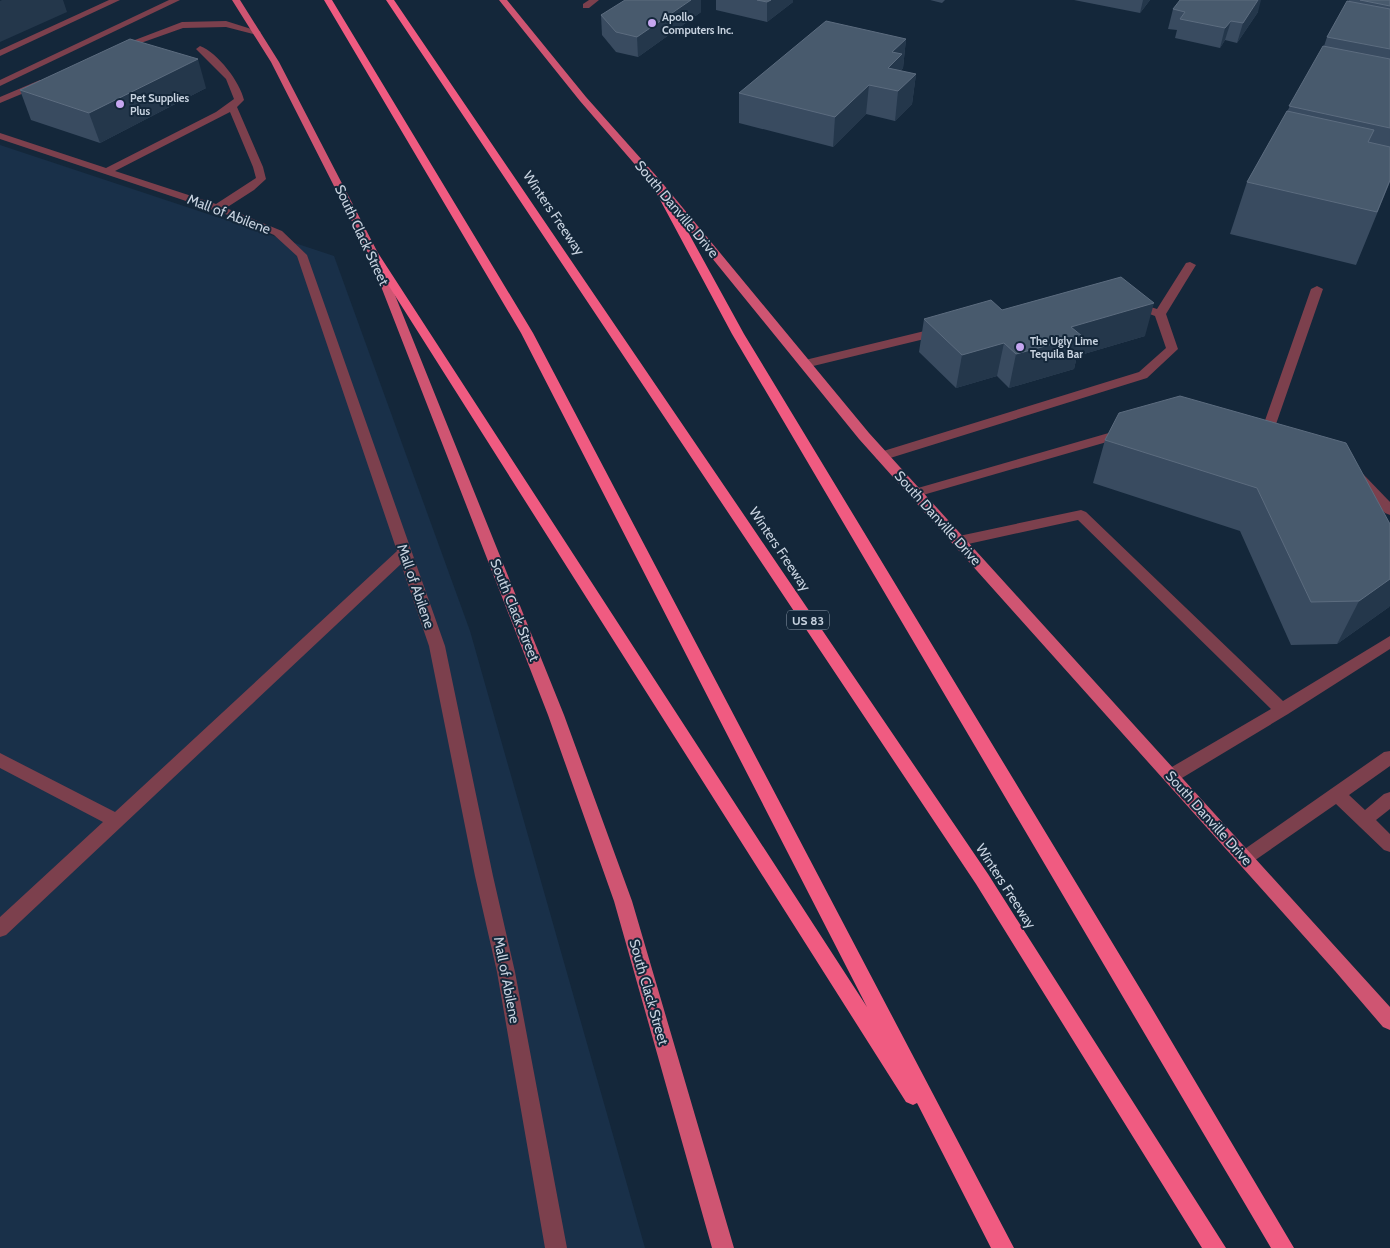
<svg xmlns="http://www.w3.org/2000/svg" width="1390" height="1248" font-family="Cabin,sans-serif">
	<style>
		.built { fill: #193049 }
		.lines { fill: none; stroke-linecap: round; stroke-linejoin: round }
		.minor { fill: #7c404d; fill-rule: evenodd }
		.major { fill: #cf5572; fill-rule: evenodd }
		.highway { fill: #f05b81; fill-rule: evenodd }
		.wall { fill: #394b60 }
		.shaded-wall { fill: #24374b }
		.building { fill: #485a6d; stroke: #5c6c7f }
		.poi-dot { fill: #c6a6f0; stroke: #14273a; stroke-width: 2 }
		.labels { text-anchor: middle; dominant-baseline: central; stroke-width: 4; stroke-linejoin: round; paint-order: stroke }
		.far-poi-label { font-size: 11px; font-weight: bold; fill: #c7d2df; stroke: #14273a; text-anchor: start }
		.shield { fill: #14273a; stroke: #919fae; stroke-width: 1 }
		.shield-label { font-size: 12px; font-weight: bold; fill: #c7d2df }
		.street-label { font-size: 14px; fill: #c7d2df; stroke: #14273a }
	</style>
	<rect width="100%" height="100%" fill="#14273a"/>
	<path class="built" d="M 0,145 L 334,256 L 470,631 L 645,1248 L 0,1248 Z"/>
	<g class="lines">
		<g class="minor">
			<path d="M 109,0 L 120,0 L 0,56 L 0,50 Z"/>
			<path d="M 169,0 L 180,0 L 0,86 L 0,80 Z"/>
			<path d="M 589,0 L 599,0 L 589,8 L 583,8 L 583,4 Z"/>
			<path d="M 226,21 L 261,32 L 257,35 L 226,27 L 183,28 L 121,50 L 114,48 L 182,22 Z"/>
			<path d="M 200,46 C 218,53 240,82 244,100 L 237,107 L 263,167 L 266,179 L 254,190 L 226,208 L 282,231 L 307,255 L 445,646 L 493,876 L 515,972 L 567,1248 L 545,1248 L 497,972 L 475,876 L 429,646 L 401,564 L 6,935 L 0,937 L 0,917 L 103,822 L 0,768 L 0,753 L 115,812 L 397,551 L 297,256 L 274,235 L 237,218 L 0,139 L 0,133 L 106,168 L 216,112 L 234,99 L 226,79 L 196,49 ZM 230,112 L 253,167 L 256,178 L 216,204 L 115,171 Z"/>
			<path d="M 40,80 L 43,81 L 43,85 L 0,103 L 0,97 Z"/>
			<path d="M 1190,262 L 1196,265 L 1166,314 L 1178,349 L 1147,378 L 887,459 L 877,459 L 875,456 L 877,453 L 1139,372 L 1166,348 L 1155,316 L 1128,306 L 1126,304 L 1132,301 L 1157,309 L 1186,263 Z"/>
			<path d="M 1317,286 L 1323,289 L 1275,427 L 1287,429 L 1288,432 L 1282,436 L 1263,432 L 1262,429 L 1311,289 Z"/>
			<path d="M 941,327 L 947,331 L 945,334 L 805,368 L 799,364 L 801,361 Z"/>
			<path d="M 1126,428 L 1131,429 L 1132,432 L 1131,435 L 916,497 L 911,496 L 909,493 L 911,490 Z"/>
			<path d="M 1358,473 L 1363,474 L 1390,502 L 1390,515 L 1385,513 L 1353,480 L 1351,477 L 1353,474 Z"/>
			<path d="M 1081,510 L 1086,512 L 1283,701 L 1390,636 L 1390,649 L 1288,714 L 1177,781 L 1171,783 L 1165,781 L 1163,776 L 1165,771 L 1271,709 L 1078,520 L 959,546 L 954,544 L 952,541 L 954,538 L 959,536 Z"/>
			<path d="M 1390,751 L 1390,766 L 1349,795 L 1365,810 L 1384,794 L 1390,792 L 1390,809 L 1376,820 L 1390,834 L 1390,852 L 1384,850 L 1336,804 L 1251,863 L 1245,865 L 1239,863 L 1236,858 L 1239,853 L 1384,752 Z"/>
		</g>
		<g class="major">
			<path d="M 232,0 L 240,0 L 279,62 L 378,253 L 564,715 L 632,901 L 734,1248 L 712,1248 L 614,901 L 548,715 L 368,253 L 271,62 Z"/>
			<path d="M 499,0 L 507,0 L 586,97 L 659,179 L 869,433 L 1390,1007 L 1390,1030 L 1383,1027 L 1335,971 L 859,439 L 651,183 L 580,101 Z"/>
		</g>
		<g class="highway">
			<path d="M 324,0 L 332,0 L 533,333 L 1014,1248 L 991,1248 L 917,1103 L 913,1105 L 906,1102 L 368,253 L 373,250 L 378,253 L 867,1007 L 521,333 Z"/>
			<path d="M 386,0 L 394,0 L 988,874 L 1226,1248 L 1202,1248 L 976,884 Z"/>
			<path d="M 655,178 L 660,181 L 744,334 L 1150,1005 L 1294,1248 L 1271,1248 L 732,334 L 650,181 Z"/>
		</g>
	</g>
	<g class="wall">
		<path d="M 716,0 L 793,0 L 793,2 L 767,22 L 716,10 Z"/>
		<path d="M 930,0 L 945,0 L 942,3 Z"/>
		<path d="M 1074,0 L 1150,0 L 1140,13 Z"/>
		<path d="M 1349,0 L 1390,0 L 1390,182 L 1356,265 L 1230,234 L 1247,182 L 1324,46 L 1327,37 Z"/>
		<path d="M 1173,9 L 1258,12 L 1237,43 L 1225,40 L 1220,48 L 1175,38 L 1177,30 L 1168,29 Z"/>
		<path d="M 701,12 L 638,57 L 616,52 L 602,35 L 601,15 Z"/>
		<path d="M 906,39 L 903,68 L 900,71 L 916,74 L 912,104 L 895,121 L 866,114 L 833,147 L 739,123 L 739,93 Z"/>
		<path d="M 206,88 L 100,143 L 31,120 L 20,90 Z"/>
		<path d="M 1002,310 L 1145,336 L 1077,356 L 1074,369 L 1009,388 L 997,376 L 956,388 L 919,352 L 924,319 Z"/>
		<path d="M 1105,440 L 1390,524 L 1390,605 L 1389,607 L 1337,644 L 1291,645 L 1240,531 L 1093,483 Z"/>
	</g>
	<g class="shaded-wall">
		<path d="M 2,0 L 63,0 L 67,12 L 0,42 L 0,1 Z"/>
		<path d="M 691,0 L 701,0 L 701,12 L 638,57 L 637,37 Z"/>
		<path d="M 771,0 L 793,0 L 793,2 L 767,22 L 767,2 Z"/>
		<path d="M 1143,0 L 1150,0 L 1140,13 Z"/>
		<path d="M 1258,0 L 1261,0 L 1258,12 L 1237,43 L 1243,23 Z"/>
		<path d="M 1231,21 L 1225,40 L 1220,48 L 1225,28 Z"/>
		<path d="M 906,39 L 903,68 L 900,71 L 888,68 L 892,52 Z"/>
		<path d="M 198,59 L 206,88 L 100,143 L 89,113 Z"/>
		<path d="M 916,74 L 912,104 L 895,121 L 898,91 Z"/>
		<path d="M 869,85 L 866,114 L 833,147 L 835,117 Z"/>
		<path d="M 1154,303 L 1145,336 L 1077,356 L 1074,369 L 1009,388 L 1016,354 L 1071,327 Z"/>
		<path d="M 1004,343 L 997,376 L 956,388 L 962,355 Z"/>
		<path d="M 1390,579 L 1390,605 L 1389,607 L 1337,644 L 1359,601 Z"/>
	</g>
	<g class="building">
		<path d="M 625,0 L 691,0 L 637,37 L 616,32 L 601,15 Z"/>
		<path d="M 757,0 L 771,0 L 767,2 Z"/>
		<path d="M 1180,0 L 1258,0 L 1243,23 L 1231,21 L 1225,28 L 1180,19 L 1185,12 L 1173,9 Z"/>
		<path d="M 1360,0 L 1390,0 L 1390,6 Z"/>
		<path d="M 1347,1 L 1390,9 L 1390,49 L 1327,37 Z"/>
		<path d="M 826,21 L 906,39 L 892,52 L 902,54 L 888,68 L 916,74 L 898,91 L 869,85 L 835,117 L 739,93 Z"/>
		<path d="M 130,39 L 198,59 L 89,113 L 20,90 Z"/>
		<path d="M 1323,46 L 1390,59 L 1390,128 L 1289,106 Z"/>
		<path d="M 1287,111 L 1374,130 L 1368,142 L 1390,147 L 1390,180 L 1377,212 L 1247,182 Z"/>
		<path d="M 1121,277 L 1154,303 L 1071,327 L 1082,336 L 1016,354 L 1004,343 L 962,355 L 924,319 L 991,300 L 1002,310 Z"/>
		<path d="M 1180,396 L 1346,443 L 1390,524 L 1390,579 L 1359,601 L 1311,602 L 1257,488 L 1105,440 L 1119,413 Z"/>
	</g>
	<g class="poi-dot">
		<circle cx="652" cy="23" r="5"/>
		<circle cx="120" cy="104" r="5"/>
		<circle cx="1020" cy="347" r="5"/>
	</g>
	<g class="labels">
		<g class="far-poi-label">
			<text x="662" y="17">Apollo<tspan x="662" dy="13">Computers Inc.</tspan></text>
			<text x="130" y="98">Pet Supplies<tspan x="130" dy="13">Plus</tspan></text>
			<text x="1030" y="341">The Ugly Lime<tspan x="1030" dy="13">Tequila Bar</tspan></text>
		</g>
		<rect class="shield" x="787" y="610.5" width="42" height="19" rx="4"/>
		<g class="shield-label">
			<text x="808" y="620">US 83</text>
		</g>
		<g class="street-label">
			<text transform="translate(677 209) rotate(50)">South Danville Drive</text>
			<text transform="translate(554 213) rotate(56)">Winters Freeway</text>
			<text transform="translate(229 214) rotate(21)">Mall of Abilene</text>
			<text transform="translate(362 235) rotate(65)">South Clack Street</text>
			<text transform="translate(938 518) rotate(48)">South Danville Drive</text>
			<text transform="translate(780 549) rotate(56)">Winters Freeway</text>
			<text transform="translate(416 586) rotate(71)">Mall of Abilene</text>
			<text transform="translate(515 610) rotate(68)">South Clack Street</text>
			<text transform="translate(1209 818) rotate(48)">South Danville Drive</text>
			<text transform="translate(1006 886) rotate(57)">Winters Freeway</text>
			<text transform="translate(507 980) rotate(79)">Mall of Abilene</text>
			<text transform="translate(649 992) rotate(74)">South Clack Street</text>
		</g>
	</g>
</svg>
